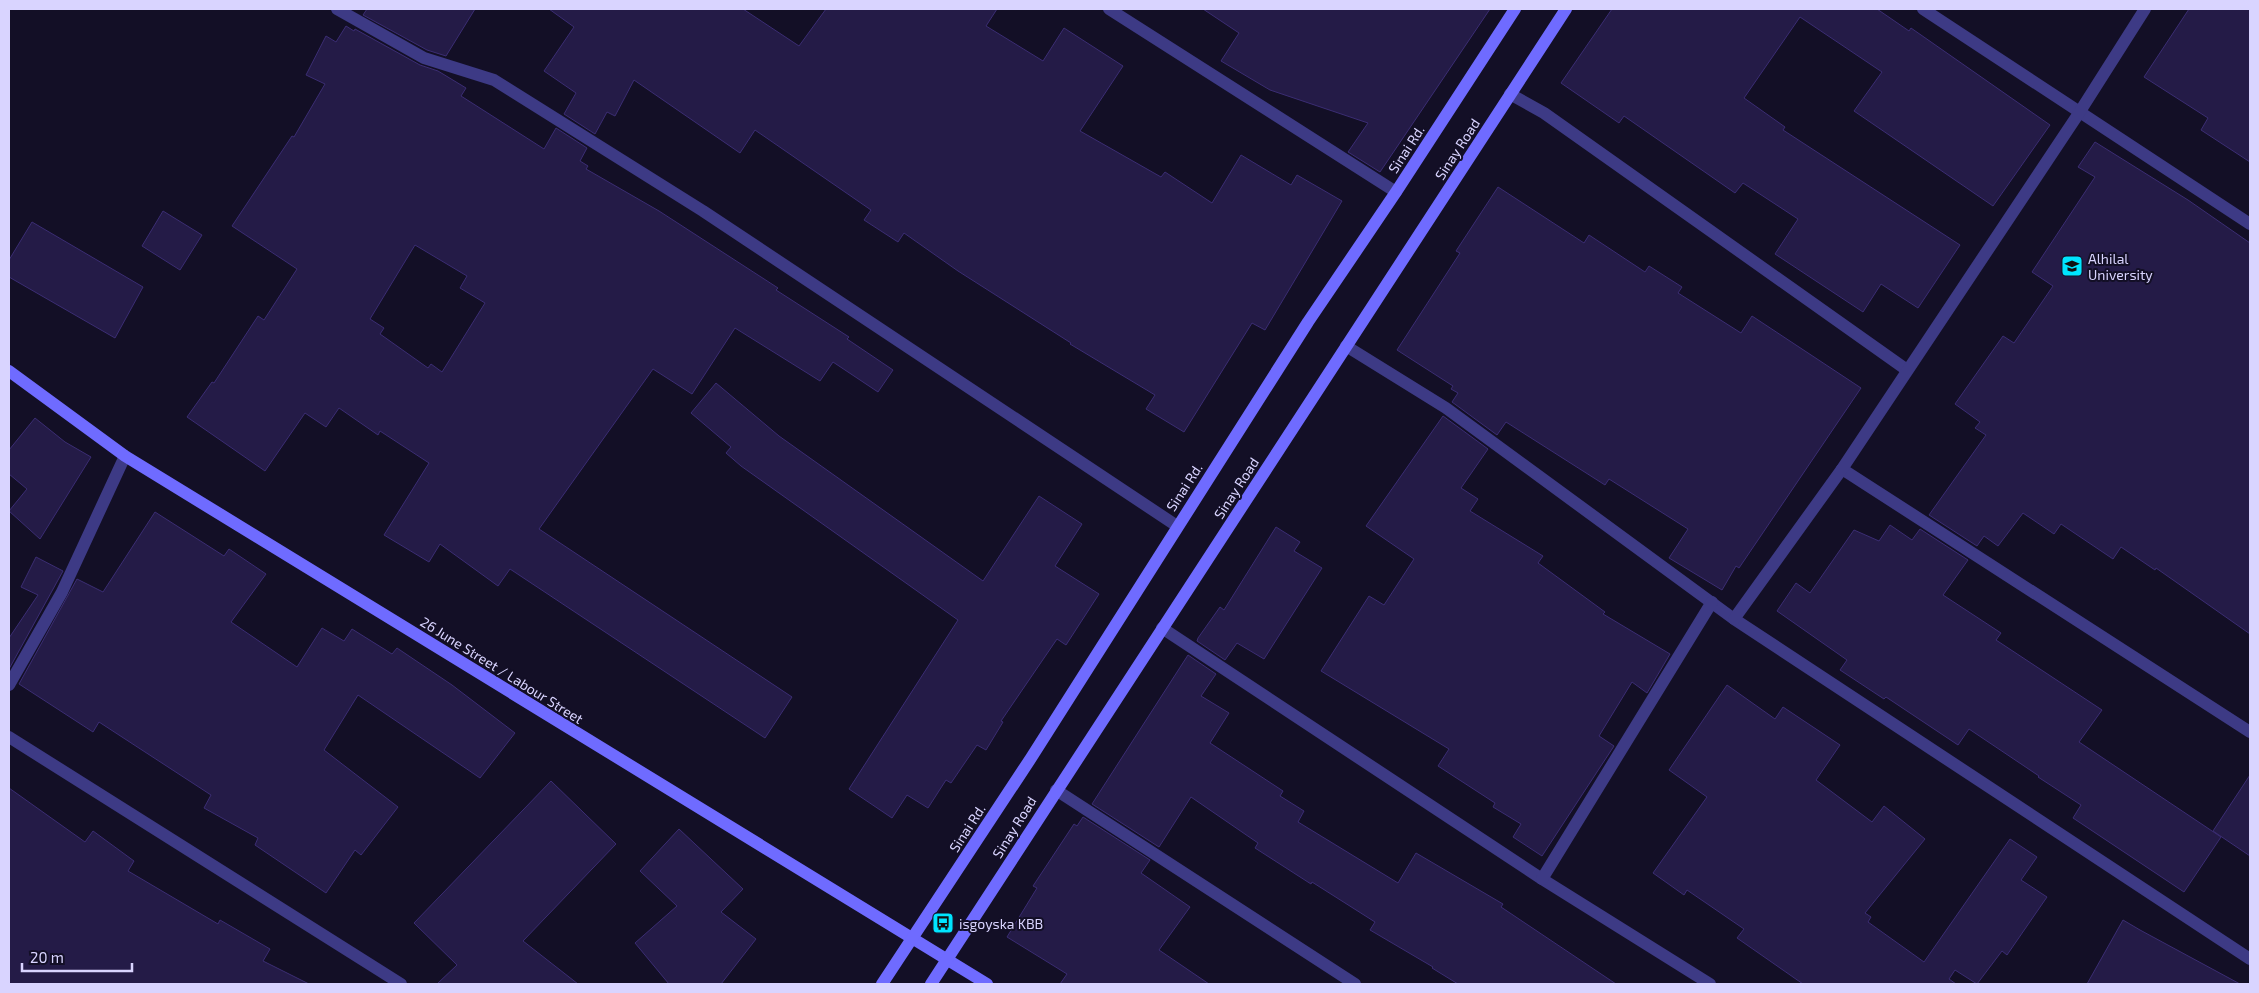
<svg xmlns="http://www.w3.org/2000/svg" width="2259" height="993" font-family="'Exo 2',sans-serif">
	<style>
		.building { fill: #241b47; stroke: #3b2d73; fill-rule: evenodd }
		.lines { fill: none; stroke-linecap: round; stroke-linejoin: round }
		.street { stroke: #3d3a85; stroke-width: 12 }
		.secondary { stroke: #6f6bff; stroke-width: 12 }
		.labels { text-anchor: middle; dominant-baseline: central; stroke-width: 4; stroke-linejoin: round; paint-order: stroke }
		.street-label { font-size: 14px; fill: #d9d4ff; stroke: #130f26 }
		.poi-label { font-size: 14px; fill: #d9d4ff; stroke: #130f26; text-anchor: start }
	</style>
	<rect width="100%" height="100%" fill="#130f26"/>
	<g class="building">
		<path d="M 367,9 L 475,9 L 446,56 L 427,50 L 363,15 Z"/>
		<path d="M 549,9 L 743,9 L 799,46 L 826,9 L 997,9 L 986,26 L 1043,61 L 1064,28 L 1123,66 L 1080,131 L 1161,177 L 1165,172 L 1212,203 L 1241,155 L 1291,185 L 1297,175 L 1342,201 L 1265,330 L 1252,323 L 1184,432 L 1146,409 L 1155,395 L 1070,344 L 1071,343 L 958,271 L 904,233 L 898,242 L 864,220 L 871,210 L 755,130 L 740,153 L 634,80 L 615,116 L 607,112 L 595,134 L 564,114 L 576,93 L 544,71 L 574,27 Z"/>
		<path d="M 1203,9 L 1490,9 L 1380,172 L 1348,152 L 1368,123 L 1270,90 L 1221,61 L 1239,33 Z"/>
		<path d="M 1612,9 L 1877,9 L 1909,31 L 1911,28 L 2050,125 L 1993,206 L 1854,111 L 1882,72 L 1800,17 L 1744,98 L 1785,127 L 1783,130 L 1960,245 L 1918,308 L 1881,284 L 1863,312 L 1775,254 L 1798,219 L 1743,183 L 1735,193 L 1624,116 L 1619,123 L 1561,83 Z"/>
		<path d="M 2189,9 L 2250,9 L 2250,162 L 2201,130 L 2208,118 L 2144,77 Z"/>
		<path d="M 346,26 L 354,31 L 355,29 L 420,65 L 438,71 L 466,88 L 461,96 L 544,149 L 556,128 L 587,148 L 580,161 L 588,166 L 586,169 L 659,211 L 778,288 L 776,290 L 849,337 L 847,339 L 893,370 L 878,392 L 833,362 L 820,381 L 735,328 L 692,394 L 653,369 L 539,529 L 792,697 L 765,738 L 510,569 L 498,586 L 440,544 L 429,562 L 384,535 L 429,463 L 380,431 L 378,435 L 339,408 L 326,427 L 305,413 L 265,471 L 187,417 L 212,382 L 214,383 L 258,316 L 264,320 L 297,269 L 232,226 L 292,136 L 294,137 L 325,84 L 306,75 L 326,36 L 336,42 ZM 415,245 L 467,276 L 460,288 L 485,303 L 442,372 L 431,364 L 428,368 L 380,334 L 384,328 L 370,319 Z"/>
		<path d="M 2095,142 L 2188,200 L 2250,243 L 2250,634 L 2156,568 L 2155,570 L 2121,547 L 2113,559 L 2061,524 L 2054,534 L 2023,513 L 1998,546 L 1984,536 L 1977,546 L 1929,515 L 1986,435 L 1975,428 L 1980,422 L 1955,404 L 2003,336 L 2014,343 L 2053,286 L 2032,272 L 2095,177 L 2078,167 Z"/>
		<path d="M 1498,187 L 1584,243 L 1589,235 L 1645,272 L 1649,266 L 1682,287 L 1678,293 L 1741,333 L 1752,316 L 1861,388 L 1739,568 L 1736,566 L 1722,590 L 1669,558 L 1688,529 L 1609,479 L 1605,485 L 1506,422 L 1497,435 L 1452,402 L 1458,393 L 1451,389 L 1453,386 L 1397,350 L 1460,253 L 1456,251 Z"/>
		<path d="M 163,211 L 202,235 L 180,270 L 142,246 Z"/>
		<path d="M 32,222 L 143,287 L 115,338 L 9,277 L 9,260 Z"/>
		<path d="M 716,383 L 779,436 L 983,581 L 1039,496 L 1082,524 L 1055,566 L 1099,594 L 1066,645 L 1057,639 L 1001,721 L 1003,722 L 986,750 L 977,745 L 951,783 L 946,780 L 928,808 L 907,795 L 892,818 L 849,789 L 958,620 L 741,466 L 726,453 L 731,447 L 691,413 Z"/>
		<path d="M 1443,416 L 1488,449 L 1461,488 L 1478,499 L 1470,511 L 1543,556 L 1538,563 L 1605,612 L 1603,614 L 1670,654 L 1647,693 L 1632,682 L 1599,736 L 1614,746 L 1542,856 L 1513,837 L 1521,824 L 1493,807 L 1495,803 L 1438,766 L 1449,749 L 1321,671 L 1369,596 L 1384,605 L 1414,559 L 1366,526 Z"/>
		<path d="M 35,418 L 65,442 L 91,457 L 40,539 L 9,511 L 27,489 L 9,474 L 9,450 Z"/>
		<path d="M 155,512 L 224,556 L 229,549 L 266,574 L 231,622 L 297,667 L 322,628 L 344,641 L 352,629 L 392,654 L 397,648 L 452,685 L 515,733 L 480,778 L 358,695 L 324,750 L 398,807 L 361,855 L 355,850 L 326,893 L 255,845 L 258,838 L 204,808 L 211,795 L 99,722 L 93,732 L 19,684 L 77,579 L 103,592 Z"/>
		<path d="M 1890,525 L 1912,540 L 1920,529 L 1968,560 L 1943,595 L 2001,633 L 1996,640 L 2102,710 L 2079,742 L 2221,837 L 2184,892 L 2073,818 L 2081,805 L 2038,777 L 2039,776 L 1969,729 L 1958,745 L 1886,697 L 1884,699 L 1840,670 L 1847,660 L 1777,611 L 1796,583 L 1810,593 L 1854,530 L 1879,541 Z"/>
		<path d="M 1276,527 L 1300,542 L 1294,551 L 1322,568 L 1264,659 L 1237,643 L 1225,660 L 1197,641 L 1198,638 L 1220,607 L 1224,610 Z"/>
		<path d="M 36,557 L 63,571 L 9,669 L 9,638 L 38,595 L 21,587 Z"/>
		<path d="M 1188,655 L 1216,674 L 1201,696 L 1229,713 L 1210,743 L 1283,791 L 1280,796 L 1304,811 L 1298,822 L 1398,883 L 1416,853 L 1503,904 L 1501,907 L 1616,984 L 1458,984 L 1432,968 L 1433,967 L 1370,930 L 1375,922 L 1312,882 L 1311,884 L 1255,848 L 1258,843 L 1191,797 L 1159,847 L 1092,804 Z"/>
		<path d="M 1727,685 L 1775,719 L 1783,707 L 1840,745 L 1816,780 L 1872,822 L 1884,806 L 1925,839 L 1865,913 L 1871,917 L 1868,922 L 1924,962 L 2010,839 L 2037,857 L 2021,880 L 2047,897 L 2007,955 L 2002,951 L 1977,984 L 1955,970 L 1949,979 L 1956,984 L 1803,984 L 1737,938 L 1744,929 L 1687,890 L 1684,895 L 1653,873 L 1707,797 L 1669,770 Z"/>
		<path d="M 2250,775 L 2250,856 L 2213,831 Z"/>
		<path d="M 551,781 L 616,844 L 523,941 L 578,984 L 437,984 L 457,965 L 414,923 Z"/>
		<path d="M 9,788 L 85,842 L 93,831 L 134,861 L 128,871 L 218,924 L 220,920 L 270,949 L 263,961 L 309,984 L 9,984 Z"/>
		<path d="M 1083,817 L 1150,860 L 1141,873 L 1190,907 L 1159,950 L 1209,984 L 1060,984 L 1067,974 L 1007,937 L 1037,888 L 1033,886 L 1074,824 L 1077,826 Z"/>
		<path d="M 679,829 L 743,889 L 721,912 L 756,939 L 721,984 L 669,984 L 635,943 L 677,906 L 640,871 Z"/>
		<path d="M 2123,920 L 2140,930 L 2240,984 L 2087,984 Z"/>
	</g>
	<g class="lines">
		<g class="street">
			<path d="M 337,9 L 424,58 L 494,80 L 703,211 L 1177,526"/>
			<path d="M 1109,9 L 1396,192"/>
			<path d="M 1923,9 L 2250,224"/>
			<path d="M 1510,94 L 1544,113 L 1907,370"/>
			<path d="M 1346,346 L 1446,408 L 1734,619 L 2250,959"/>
			<path d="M 1842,469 L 2250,732"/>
			<path d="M 1734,619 L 1842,469 L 2079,113 L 2145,9"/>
			<path d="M 1162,628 L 1542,879 L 1710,984"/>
			<path d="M 9,685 L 62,592 L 125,456"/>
			<path d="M 9,737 L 401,984"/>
			<path d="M 1056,790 L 1355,984"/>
			<path d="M 1542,879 L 1712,602"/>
		</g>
		<g class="secondary">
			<path d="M 9,371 L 125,456 L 987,984"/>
			<path d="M 882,984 L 1031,758 L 1308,322 L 1396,192 L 1515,9"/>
			<path d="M 931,984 L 1566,9"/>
		</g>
	</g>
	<defs>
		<g id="university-square" transform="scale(1.125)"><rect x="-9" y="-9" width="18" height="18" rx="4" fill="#00e5ff" stroke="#130f26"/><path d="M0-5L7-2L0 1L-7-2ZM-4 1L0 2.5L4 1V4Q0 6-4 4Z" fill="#111"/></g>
		<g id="bus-square" transform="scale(1.125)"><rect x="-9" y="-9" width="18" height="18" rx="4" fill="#00e5ff" stroke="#130f26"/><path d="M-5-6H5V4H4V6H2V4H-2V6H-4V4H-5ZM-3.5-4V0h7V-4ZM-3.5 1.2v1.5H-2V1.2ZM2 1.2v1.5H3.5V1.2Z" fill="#111"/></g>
	</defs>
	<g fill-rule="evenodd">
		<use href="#university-square" x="2072" y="266"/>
		<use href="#bus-square" x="943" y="923"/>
	</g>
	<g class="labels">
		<g class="street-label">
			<text transform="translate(1406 149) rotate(-57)">Sinai Rd.</text>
			<text transform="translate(1457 149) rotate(-57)">Sinay Road</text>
			<text transform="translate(1184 487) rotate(-57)">Sinai Rd.</text>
			<text transform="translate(1236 488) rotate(-57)">Sinay Road</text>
			<text transform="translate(502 670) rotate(32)">26 June Street / Labour Street</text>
			<text transform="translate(1014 827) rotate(-58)">Sinay Road</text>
			<text transform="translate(967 828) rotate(-57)">Sinai Rd.</text>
		</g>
		<g class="poi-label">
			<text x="2088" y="258">Alhilal<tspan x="2088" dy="16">University</tspan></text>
			<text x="959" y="923">isgoyska KBB</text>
		</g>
	</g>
	<rect width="2259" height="993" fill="none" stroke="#d9d4ff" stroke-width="20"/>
	<path d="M22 963v8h110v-8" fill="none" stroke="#d9d4ff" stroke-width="2.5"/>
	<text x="30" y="963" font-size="15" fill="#d9d4ff" stroke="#130f26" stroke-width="4" paint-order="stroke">20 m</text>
</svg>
